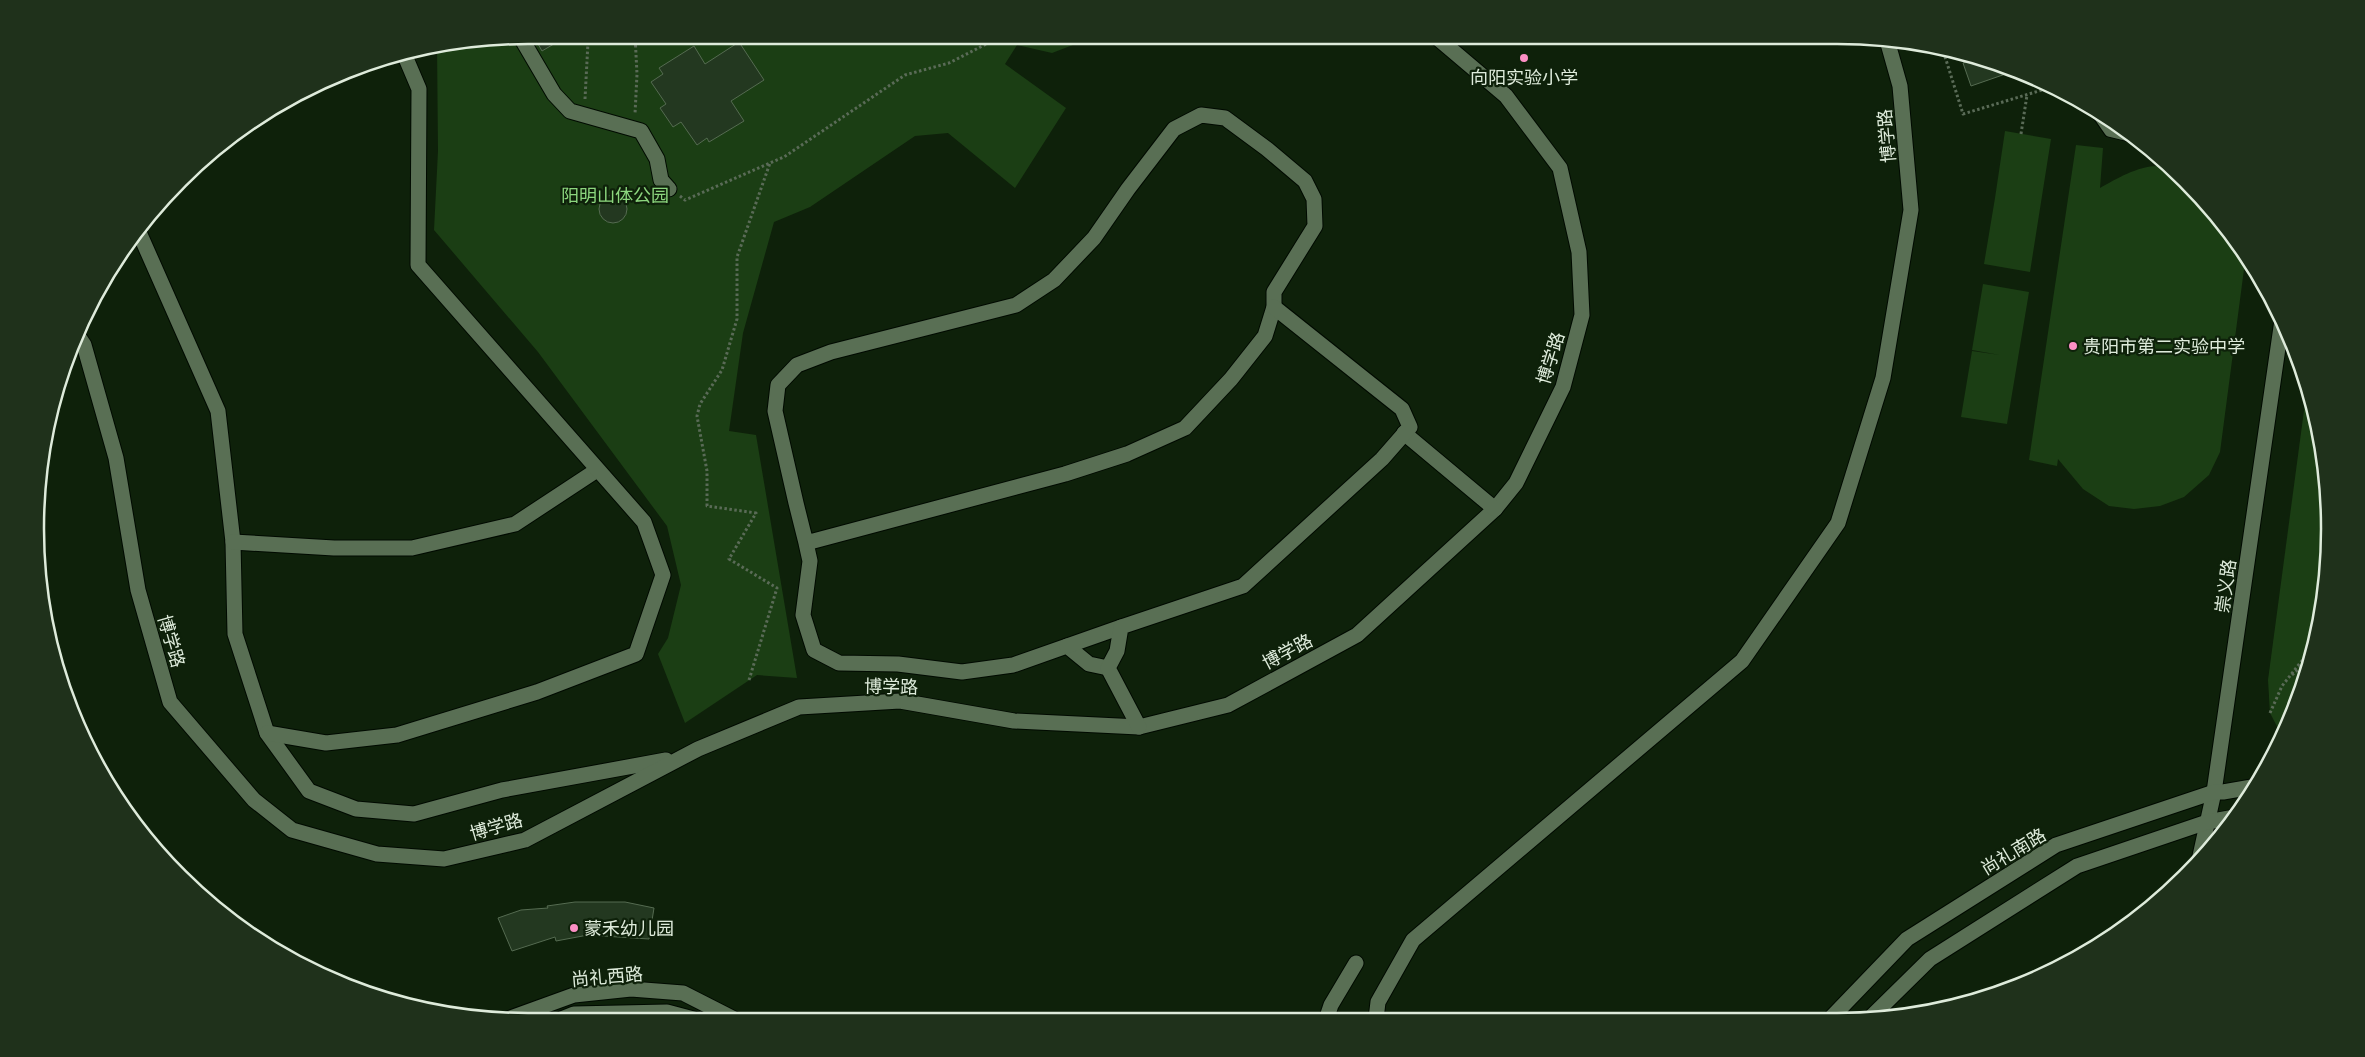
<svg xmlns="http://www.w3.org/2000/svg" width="2365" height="1057" font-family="Barlow,'Noto Sans SC',sans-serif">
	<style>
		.green { fill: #1b3e14 }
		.building { fill: #233820; stroke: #556b51 }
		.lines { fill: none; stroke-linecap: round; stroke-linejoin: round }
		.lane-casing { stroke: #000a00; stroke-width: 11 }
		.street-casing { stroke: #000a00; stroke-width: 17 }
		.secondary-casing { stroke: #000a00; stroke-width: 17 }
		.path { stroke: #5a6b57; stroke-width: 3; stroke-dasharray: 2.5 2.5; stroke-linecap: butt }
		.lane { stroke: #596f54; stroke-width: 9 }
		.street { stroke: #596f54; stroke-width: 15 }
		.secondary { stroke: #596f54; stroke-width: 15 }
		.poi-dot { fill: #fb8fc4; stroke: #0e210a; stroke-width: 2 }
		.labels { text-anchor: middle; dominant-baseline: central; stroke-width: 4.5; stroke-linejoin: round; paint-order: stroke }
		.poi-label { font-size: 18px; fill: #deebdb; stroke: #0e210a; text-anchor: start }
		.street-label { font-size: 18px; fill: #deebdb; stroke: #0e210a }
		.park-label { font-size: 18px; fill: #8cd67e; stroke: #0e210a }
		.rim { fill: none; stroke: #deebdb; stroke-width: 2.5 }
	</style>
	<rect width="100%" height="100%" fill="#0e210a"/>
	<g class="green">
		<path d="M 529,35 L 1099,35 L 1052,53 L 1017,45 L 1005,64 L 1066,108 L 1015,188 L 948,133 L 915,136 L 810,207 L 774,222 L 743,333 L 729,431 L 756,435 L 797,678 L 757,675 L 685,723 L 658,654 L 668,638 L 681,585 L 667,526 L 538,352 L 434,230 L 438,151 L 437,44 Z"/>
		<path d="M 2005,131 L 2051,139 L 2030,272 L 1984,264 L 1995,198 L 2039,205 L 1995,198 Z"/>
		<path d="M 2076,145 L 2103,148 L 2100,188 C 2120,177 2149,159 2173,169 C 2177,171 2182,176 2185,179 L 2246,254 L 2220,452 L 2209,475 L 2184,497 L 2160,506 L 2134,509 L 2109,506 L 2083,489 L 2058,459 L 2057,466 L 2029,460 Z"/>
		<path d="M 1983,284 L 2029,292 L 2007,424 L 1961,417 L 1972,351 L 2000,355 L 1972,350 Z"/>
		<path d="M 2307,388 L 2320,432 L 2330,528 L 2321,624 L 2293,717 L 2283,734 L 2280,732 L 2270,713 L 2268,680 Z"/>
	</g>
	<g class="building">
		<path d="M 533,35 L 569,35 L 542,51 Z"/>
		<path d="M 739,42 L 764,80 L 731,101 L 744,121 L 709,142 L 707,138 L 697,145 L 681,122 L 673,127 L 660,108 L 666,104 L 651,82 L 663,74 L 659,68 L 694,46 L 705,64 Z"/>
		<path d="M 1979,58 L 2017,70 L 1971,86 L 1963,63 Z"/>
		<circle cx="613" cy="209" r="14"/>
		<path d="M 575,902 L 625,902 L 654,908 L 649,939 L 588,935 L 556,941 L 555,937 L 512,951 L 498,918 L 521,910 L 548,908 L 547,906 Z"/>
	</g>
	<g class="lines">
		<g class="lane-casing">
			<path id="lane" d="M 2093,109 L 2109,132 L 2134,138"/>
		</g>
		<g class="street-casing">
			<g id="street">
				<path d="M 520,36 L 554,94 L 570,111 L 641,131 L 657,159 L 661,180 L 669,189"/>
				<path d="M 138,230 L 218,411 L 233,542 L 235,634 L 267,733 L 309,791 L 356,809 L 414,814 L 502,790 L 666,760"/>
				<path d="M 76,333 L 84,345 L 116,458 L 138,590 L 170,702 L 254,800 L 292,830 L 377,854 L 444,859 L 525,840 L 698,749 L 799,707 L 900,701 L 1014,721 L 1139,727 L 1228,705 L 1357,635 L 1495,509 L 1516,483 L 1563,387 L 1582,315 L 1579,252 L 1560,168 L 1506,96 L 1434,35"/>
				<path d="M 1404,433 L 1495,509"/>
				<path d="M 233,542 L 334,548 L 412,548 L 515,524 L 597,470"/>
				<path d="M 806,543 L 1065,474 L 1127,454 L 1185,428 L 1231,379 L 1265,336 L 1274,307 L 1274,292 L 1315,226 L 1314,199 L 1305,181 L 1267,149 L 1225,118 L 1201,115 L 1174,129 L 1128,189 L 1094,238 L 1054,280 L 1016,305 L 831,352 L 797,365 L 778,385 L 775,411 L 796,503 L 806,543 L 810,561 L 803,615 L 814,650 L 839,663 L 898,664 L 962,672 L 1013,665 L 1067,646 L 1089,664 L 1108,668"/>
				<path d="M 1067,646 L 1121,627"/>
				<path d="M 1139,727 L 1108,668 L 1117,651 L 1121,627 L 1243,586 L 1382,459 L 1410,427 L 1402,409 L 1274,307"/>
				<path d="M 267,733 L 326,743 L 397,735 L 537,692 L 636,654 L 663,575 L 644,522 L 418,265 L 419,89 L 405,56 L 398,54"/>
				<path d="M 2200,856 L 2214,792 L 2282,320"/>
				<path d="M 1376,1019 L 1378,1002 L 1413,940 L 1742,661 L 1838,523 L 1883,378 L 1911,210 L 1900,86 L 1887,40"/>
				<path d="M 1326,1020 L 1331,1005 L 1356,963"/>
			</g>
		</g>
		<g class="secondary-casing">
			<g id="secondary">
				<path d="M 1831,1018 L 1907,939 L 2056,845 L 2214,792 L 2223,792 L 2252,787"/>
				<path d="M 1870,1018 L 1930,959 L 2077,866 L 2207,822 L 2235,817"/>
				<path d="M 505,1020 L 574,995 L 631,989 L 683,993 L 738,1021"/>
				<path d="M 554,1022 L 574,1014 L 667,1012 L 701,1021"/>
			</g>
		</g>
		<g class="path">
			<path d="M 635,35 L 637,74 L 635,114"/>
			<path d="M 1035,35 L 1046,35"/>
			<path d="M 1942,47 L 1963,114 L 2052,87"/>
			<path d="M 585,99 L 588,42 L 591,35"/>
			<path d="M 2021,134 L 2027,95"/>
			<path d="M 680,196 L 685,200 L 784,157 L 905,75 L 949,63 L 1004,35"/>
			<path d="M 2328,505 L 2330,524"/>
			<path d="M 2292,675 L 2310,659"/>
			<path d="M 749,680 L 777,588 L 729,559 L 756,513 L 707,506 L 707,471 L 697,416 L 700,404 L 722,370 L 737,319 L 737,257 L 770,163"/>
			<path d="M 2270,713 L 2282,686 L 2315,644"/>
		</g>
		<use href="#lane" class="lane"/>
		<use href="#street" class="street"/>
		<use href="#secondary" class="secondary"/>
	</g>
	<g class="poi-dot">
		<circle cx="1524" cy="58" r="5"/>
		<circle cx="2073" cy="346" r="5"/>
		<circle cx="574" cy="928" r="5"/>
	</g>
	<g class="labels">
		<g class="poi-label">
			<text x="1524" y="77" text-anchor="middle">向阳实验小学</text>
			<text x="2083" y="346">贵阳市第二实验中学</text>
			<text x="584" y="928">蒙禾幼儿园</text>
		</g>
		<g class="street-label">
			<text transform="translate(1886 136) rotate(-95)">博学路</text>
			<text transform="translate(1550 358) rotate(-73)">博学路</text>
			<text transform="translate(2225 586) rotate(-82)">崇义路</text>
			<text transform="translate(172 641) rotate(74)">博学路</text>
			<text transform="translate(1287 651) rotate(-28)">博学路</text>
			<text transform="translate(891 686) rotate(1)">博学路</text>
			<text transform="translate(496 826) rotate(-16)">博学路</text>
			<text transform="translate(2013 851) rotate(-31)">尚礼南路</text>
			<text transform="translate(607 976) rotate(-5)">尚礼西路</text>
		</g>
		<g class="park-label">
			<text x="615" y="195">阳明山体公园</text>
		</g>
	</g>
	<path d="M0 0H2365V1057H0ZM528 44H1837A484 484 0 0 1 2321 528V529A484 484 0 0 1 1837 1013H528A484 484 0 0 1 44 529V528A484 484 0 0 1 528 44Z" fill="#1f311b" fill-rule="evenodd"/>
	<path class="rim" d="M528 44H1837A484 484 0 0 1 2321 528V529A484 484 0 0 1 1837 1013H528A484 484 0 0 1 44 529V528A484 484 0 0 1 528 44Z"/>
</svg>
